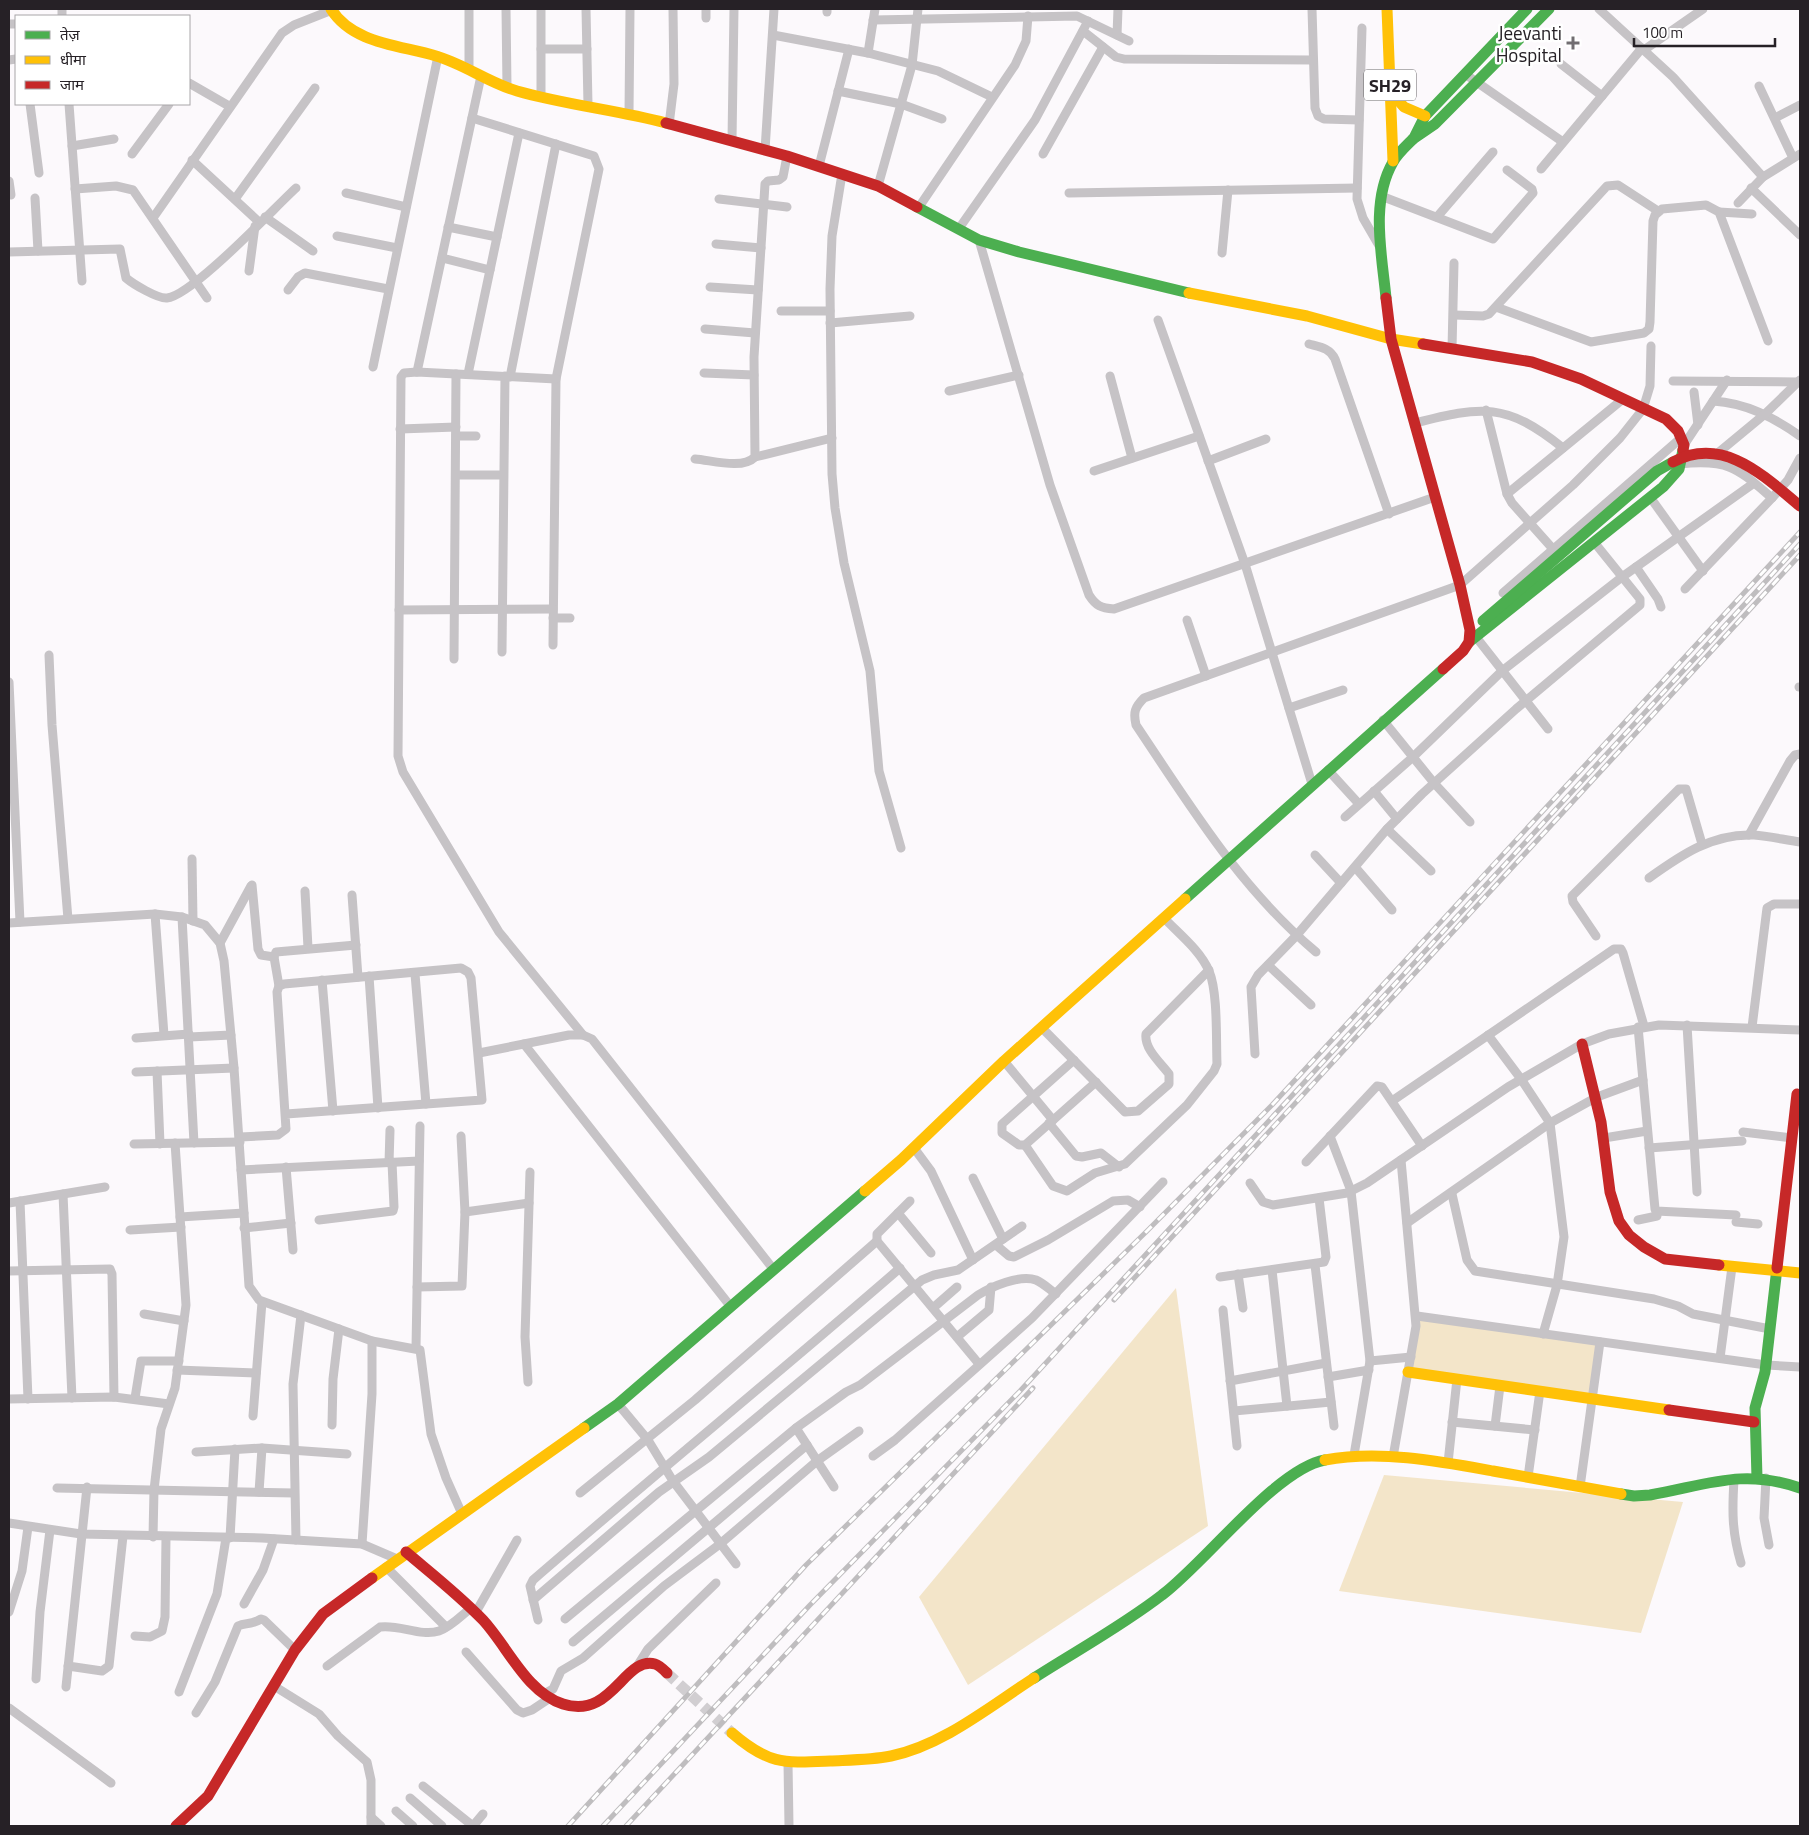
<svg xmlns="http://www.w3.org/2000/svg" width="1809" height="1835" font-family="'Titillium Web','Noto Sans Devanagari',sans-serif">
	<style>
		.green { fill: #f3e5c9 }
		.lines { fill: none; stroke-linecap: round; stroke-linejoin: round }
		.secondary-tunnel { stroke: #d1ced1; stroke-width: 11; stroke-dasharray: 11 5.5; stroke-linecap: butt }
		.street { stroke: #c6c3c6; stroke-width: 9 }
		.fast { stroke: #4caf50; stroke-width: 11 }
		.slow { stroke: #ffc107; stroke-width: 11 }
		.jam { stroke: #c62828; stroke-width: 11 }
		.rail-casing { stroke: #bfbdbf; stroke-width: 5 }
		.rail { stroke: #fff; stroke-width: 3; stroke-dasharray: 9; stroke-linecap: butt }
		.fast-bridge { stroke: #4caf50; stroke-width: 11 }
		.jam-bridge { stroke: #c62828; stroke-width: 11 }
		.poi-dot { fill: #716d71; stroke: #fff; stroke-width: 2 }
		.labels { text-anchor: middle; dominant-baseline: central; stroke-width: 5; stroke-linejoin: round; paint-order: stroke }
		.shield { fill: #fff; stroke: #676467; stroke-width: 1 }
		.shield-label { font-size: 18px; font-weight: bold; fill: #262126 }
		.poi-label { font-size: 19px; fill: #262126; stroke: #fff; text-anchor: end }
	</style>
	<rect width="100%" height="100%" fill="#fcf9fc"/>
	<g class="green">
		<path d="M 1176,1288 L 1208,1526 L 968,1685 L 919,1597 Z"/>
		<path d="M 1417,1316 L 1600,1342 L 1592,1399 L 1408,1372 Z"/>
		<path d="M 1384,1475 L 1683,1502 L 1641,1633 L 1339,1591 Z"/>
	</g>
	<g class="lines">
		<path class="secondary-tunnel" d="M 667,1673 L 732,1733"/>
		<g class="street">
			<path d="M 62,9 L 62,16"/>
			<path d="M 469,9 L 469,70"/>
			<path d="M 506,9 L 507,87"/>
			<path d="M 586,9 L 588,105"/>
			<path d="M 1312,9 L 1315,108 L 1318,116 L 1324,119 L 1359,120"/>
			<path d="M 1599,9 L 1673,77 L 1763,177"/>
			<path d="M 827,12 L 827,9"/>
			<path d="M 706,18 L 706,9"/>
			<path d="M 873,20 L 1077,16 L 1129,41"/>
			<path d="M 9,24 L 16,24"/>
			<path d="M 1362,28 L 1357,199 L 1363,218 L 1381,249"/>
			<path d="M 1083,31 L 1116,57 L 1124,59 L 1313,60"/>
			<path d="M 773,35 L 868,53 L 938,71 L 992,97"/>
			<path d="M 1117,35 L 1118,9"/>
			<path d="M 541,49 L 587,49"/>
			<path d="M 1644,50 L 1703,9"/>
			<path d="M 868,53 L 875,9"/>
			<path d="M 9,60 L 16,59"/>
			<path d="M 1561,64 L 1602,96"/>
			<path d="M 1465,74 L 1563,142"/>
			<path d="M 189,83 L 229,106"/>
			<path d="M 1759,86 L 1793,158"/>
			<path d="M 838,91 L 901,104 L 942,119"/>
			<path d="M 541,97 L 541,9"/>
			<path d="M 30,104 L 39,173"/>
			<path d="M 69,104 L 82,281"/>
			<path d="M 629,113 L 630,9"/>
			<path d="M 472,118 L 594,156 L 599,169 L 556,379 L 553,645"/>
			<path d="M 1775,118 L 1800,105"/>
			<path d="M 669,125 L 674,84 L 673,9"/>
			<path d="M 732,140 L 734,9"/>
			<path d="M 72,146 L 114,139"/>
			<path d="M 765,150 L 774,9"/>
			<path d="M 132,154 L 169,104"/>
			<path d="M 1043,154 L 1103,47"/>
			<path d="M 192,160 L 259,222"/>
			<path d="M 819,166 L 849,49"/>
			<path d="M 1541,169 L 1642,48"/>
			<path d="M 842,174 L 832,236 L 830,289 L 832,474 L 835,508 L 844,563 L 870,671 L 879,771 L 901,848"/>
			<path d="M 9,181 L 11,195"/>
			<path d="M 878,186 L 912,65 L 918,9"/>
			<path d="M 1751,188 L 1800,235"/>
			<path d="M 75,189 L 116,186 L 133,190 L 207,298"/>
			<path d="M 346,193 L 406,207"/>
			<path d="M 1069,193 L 1357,188"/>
			<path d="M 1381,196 L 1493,239 L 1533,193 L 1532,189 L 1507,170"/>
			<path d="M 35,198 L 38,251"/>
			<path d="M 235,199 L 315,88"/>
			<path d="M 719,199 L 787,207"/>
			<path d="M 1738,203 L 1763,177 L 1800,154"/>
			<path d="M 919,207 L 1015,65 L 1026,41 L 1028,16"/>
			<path d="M 1719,212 L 1752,214"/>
			<path d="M 265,217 L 313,251"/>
			<path d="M 1437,217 L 1493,152"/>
			<path d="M 153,218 L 282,33 L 294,25 L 332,10"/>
			<path d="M 448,227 L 497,237"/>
			<path d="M 960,227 L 1035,120 L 1088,21"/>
			<path d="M 337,236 L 397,248"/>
			<path d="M 979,240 L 1050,485 L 1089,595 C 1096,606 1101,608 1114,609 L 1435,497"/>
			<path d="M 716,244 L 761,248"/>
			<path d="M 9,252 L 120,249 L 126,278 C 133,284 158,299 167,298 C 192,296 274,208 296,188"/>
			<path d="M 1222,253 L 1228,190"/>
			<path d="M 442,258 L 490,270"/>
			<path d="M 249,271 L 255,226"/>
			<path d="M 710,287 L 758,290"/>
			<path d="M 288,290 L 298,277 L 305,273 L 388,289"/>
			<path d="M 1496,307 L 1591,342 L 1644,333 L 1649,329 L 1650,322 L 1653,221 L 1655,215 L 1662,209 L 1706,205 L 1719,212 L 1768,341"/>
			<path d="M 781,311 L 830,311"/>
			<path d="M 1454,315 L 1483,316 L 1489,314 L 1607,186 L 1618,185 L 1658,211"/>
			<path d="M 1158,320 L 1245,564 L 1312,784"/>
			<path d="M 830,323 L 910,316"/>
			<path d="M 705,329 L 755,333"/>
			<path d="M 1309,344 C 1320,347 1330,348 1335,359 L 1389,514"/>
			<path d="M 1452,349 L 1454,263"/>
			<path d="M 373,367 L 438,56"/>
			<path d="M 417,372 L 481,76"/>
			<path d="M 704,373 L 754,375"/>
			<path d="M 468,374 L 519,133"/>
			<path d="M 1110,376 L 1132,458"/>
			<path d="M 510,377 L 556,144"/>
			<path d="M 556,379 L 417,372 L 404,373 L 401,377 L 398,756 L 403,772 L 499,932 L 583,1035"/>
			<path d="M 1673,381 L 1798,382"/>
			<path d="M 949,391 L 1019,375"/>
			<path d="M 1694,392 L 1698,425"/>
			<path d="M 1713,401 C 1746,403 1773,417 1800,436"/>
			<path d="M 1486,410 L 1507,494 L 1512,503 L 1553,549"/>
			<path d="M 1415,423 C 1482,406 1506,402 1563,448"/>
			<path d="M 400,429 L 456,427"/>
			<path d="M 456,436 L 476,436"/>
			<path d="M 1684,445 L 1727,380"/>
			<path d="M 755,457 L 832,438"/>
			<path d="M 695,459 C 711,460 742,470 755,457 L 754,357 L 765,184 L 768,181 L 779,180 L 783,177 L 787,156"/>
			<path d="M 1208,461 L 1266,439"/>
			<path d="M 1707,462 L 1765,414 L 1800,380"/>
			<path d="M 1680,464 C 1729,459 1737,468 1772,498"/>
			<path d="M 1094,471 L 1199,436"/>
			<path d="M 456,475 L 503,475"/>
			<path d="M 1507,494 L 1623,399"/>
			<path d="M 1650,497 L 1703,571"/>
			<path d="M 1636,567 L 1658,599 L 1661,607"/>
			<path d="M 1685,589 L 1772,498 L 1788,480 L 1800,458"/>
			<path d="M 1503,593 L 1681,438"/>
			<path d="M 399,610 L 553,609"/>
			<path d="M 553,618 L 570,618"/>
			<path d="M 1187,620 L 1206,676"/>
			<path d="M 1476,637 L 1548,729"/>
			<path d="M 502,652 L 505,376"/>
			<path d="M 49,655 L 52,725 L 68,919"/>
			<path d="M 454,659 L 456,374"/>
			<path d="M 9,682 L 20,922"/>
			<path d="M 1799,687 L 1800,687"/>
			<path d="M 1289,708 L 1343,690"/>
			<path d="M 1383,720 L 1434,783 L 1470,822"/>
			<path d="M 1328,770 L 1359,804"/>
			<path d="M 1374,791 L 1397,819"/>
			<path d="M 1345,817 L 1413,757 L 1502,671 L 1622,577 L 1754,483"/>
			<path d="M 1387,829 L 1431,871"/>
			<path d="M 1749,835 L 1790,761 L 1795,755 L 1800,754"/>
			<path d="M 1315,855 L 1341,883"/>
			<path d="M 192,859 L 193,921"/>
			<path d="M 1355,867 L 1392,910"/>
			<path d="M 1649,878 C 1681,855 1713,833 1754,835 C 1769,836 1785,840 1800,842"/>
			<path d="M 252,885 L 258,949 L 261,955 L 274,957"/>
			<path d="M 305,891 L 308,948"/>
			<path d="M 352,895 L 358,977"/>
			<path d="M 155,914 L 164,1035"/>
			<path d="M 182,917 L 194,1143"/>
			<path d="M 9,923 L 155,914 L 182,917 L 205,925 L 220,943 L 224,961 L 234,1068 L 249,1286 L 259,1300 L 372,1341 L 420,1350 L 431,1434 L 446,1478 L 462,1514"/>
			<path d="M 1596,936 L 1573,902 L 1572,896 L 1679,789 L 1686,789 L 1702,844"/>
			<path d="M 220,943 L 251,886"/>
			<path d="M 1316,952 C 1240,888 1191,807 1136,725 C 1133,712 1135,707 1144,698 L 1460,585 L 1573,485 L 1620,438 L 1643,409 L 1650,386 L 1651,346"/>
			<path d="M 1268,965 L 1311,1005"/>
			<path d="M 415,974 L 426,1104"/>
			<path d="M 369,976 L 378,1108"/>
			<path d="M 322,980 L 333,1111"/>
			<path d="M 279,986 L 274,957 L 276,952 L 356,945"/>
			<path d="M 1687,1025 L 1697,1192"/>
			<path d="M 1638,1027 L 1655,1209 L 1656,1211 L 1736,1215"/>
			<path d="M 1752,1027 L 1767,908 L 1774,904 L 1800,904"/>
			<path d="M 1042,1028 L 1125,1112 L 1138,1111 L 1169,1084 L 1169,1074 C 1161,1063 1144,1049 1146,1034 L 1209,970"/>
			<path d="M 1488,1035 L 1521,1079 L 1550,1123 L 1564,1237 L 1557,1285 L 1543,1334"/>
			<path d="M 189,1037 L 231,1035"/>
			<path d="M 136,1038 L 189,1034"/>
			<path d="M 524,1044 L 731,1307"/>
			<path d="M 479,1053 L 569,1035 L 583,1035 L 592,1039 L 774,1270"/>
			<path d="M 1255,1054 L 1251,987 L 1258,975 L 1296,936 L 1387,829 L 1422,794 L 1516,709 L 1640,605 L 1640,599 L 1594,542"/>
			<path d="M 1074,1060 L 1002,1124 L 1002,1133 L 1019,1145 L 1025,1145 L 1096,1082"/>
			<path d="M 1004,1061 L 1053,1120"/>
			<path d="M 157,1071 L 160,1144"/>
			<path d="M 136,1072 L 234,1068"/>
			<path d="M 1392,1101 L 1614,949 L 1621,949 L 1623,953 L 1644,1026"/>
			<path d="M 1049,1123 L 1076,1156 L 1082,1157 L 1101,1153 L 1119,1167"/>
			<path d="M 1743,1132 L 1792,1138"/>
			<path d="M 1330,1136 L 1351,1191 L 1370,1361 L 1354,1455"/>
			<path d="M 240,1137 L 278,1135 L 286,1129 L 277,992 L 279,986 L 284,984 L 461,968 L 468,972 L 471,978 L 482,1100 L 286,1114"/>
			<path d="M 1604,1138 L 1647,1131"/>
			<path d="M 134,1144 L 240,1142"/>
			<path d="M 1025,1145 L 1053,1186 L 1067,1191 L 1095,1173 L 1125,1164 L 1187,1105 L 1214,1071 L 1217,1064 C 1216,1039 1218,992 1209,971 C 1200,950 1179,934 1164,918"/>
			<path d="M 914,1148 L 931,1171 L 973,1260"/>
			<path d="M 1649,1148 L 1742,1141"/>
			<path d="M 1306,1162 L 1377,1086 L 1382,1087 L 1422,1146"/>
			<path d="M 389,1163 L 390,1130"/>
			<path d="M 286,1167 L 293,1250"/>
			<path d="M 241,1170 L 419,1161"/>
			<path d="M 973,1178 L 1003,1239"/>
			<path d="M 1250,1183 L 1263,1202 L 1273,1205 L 1347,1193 L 1367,1183 L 1508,1087 L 1582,1044 L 1609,1034 L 1659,1025 L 1800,1030"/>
			<path d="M 63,1194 L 72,1398"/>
			<path d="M 1452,1194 L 1467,1260 L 1475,1271 L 1654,1299 L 1678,1306 L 1693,1314 L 1770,1329"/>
			<path d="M 20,1201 L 28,1399"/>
			<path d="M 910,1201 L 877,1234 L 877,1241 L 979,1364"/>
			<path d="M 9,1203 L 105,1187"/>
			<path d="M 465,1212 L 529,1203"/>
			<path d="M 898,1213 L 931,1253"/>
			<path d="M 180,1217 L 244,1213"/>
			<path d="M 319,1220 L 393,1211 L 394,1207 L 392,1162"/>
			<path d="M 1638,1220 L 1657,1216 L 1656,1211"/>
			<path d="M 1736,1222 L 1758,1224"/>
			<path d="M 1407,1223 L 1550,1123 L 1597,1097 L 1643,1080"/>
			<path d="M 244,1228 L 291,1223"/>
			<path d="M 130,1230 L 181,1227"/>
			<path d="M 996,1245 L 1009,1256 L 1014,1257 L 1048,1240 L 1113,1201 L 1128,1200 L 1140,1207"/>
			<path d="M 1315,1265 L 1334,1426"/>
			<path d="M 1272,1270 L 1287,1406"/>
			<path d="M 9,1271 L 110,1269 L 112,1274 L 114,1397"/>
			<path d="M 1238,1274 L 1243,1308"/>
			<path d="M 1220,1277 L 1324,1262 L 1326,1257 L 1319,1198"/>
			<path d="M 417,1287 L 462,1286 L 465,1212 L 461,1136"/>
			<path d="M 933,1308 L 957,1287"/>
			<path d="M 1223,1310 L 1237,1446"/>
			<path d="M 144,1314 L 184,1321"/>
			<path d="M 1417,1316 L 1766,1365 L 1800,1367"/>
			<path d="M 957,1337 L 989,1310 L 991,1287"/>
			<path d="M 416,1348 L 420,1126"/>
			<path d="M 1720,1358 L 1732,1267"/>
			<path d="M 1370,1361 L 1411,1357"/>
			<path d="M 177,1370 L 256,1373"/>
			<path d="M 1328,1377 L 1369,1370"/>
			<path d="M 1230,1381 L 1326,1363"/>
			<path d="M 528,1382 L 525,1337 L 530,1172"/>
			<path d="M 135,1398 L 141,1361 L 179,1361"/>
			<path d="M 9,1399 L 114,1397 L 169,1404"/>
			<path d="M 618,1404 L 648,1440 L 673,1481 L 736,1564"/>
			<path d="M 1234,1411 L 1331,1402"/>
			<path d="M 253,1416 L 262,1302"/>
			<path d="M 1452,1422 L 1535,1430"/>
			<path d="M 332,1425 L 333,1379 L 339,1329"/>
			<path d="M 1495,1426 L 1500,1386"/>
			<path d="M 796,1428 L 834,1487"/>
			<path d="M 196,1452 L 262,1448 L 347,1454"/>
			<path d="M 873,1456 L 895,1440 L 1032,1318 L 1163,1182"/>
			<path d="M 1393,1457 L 1416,1326 L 1401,1160"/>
			<path d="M 1448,1463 L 1457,1379"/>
			<path d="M 1528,1477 L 1540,1391"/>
			<path d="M 1766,1478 L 1764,1518 L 1769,1545"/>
			<path d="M 1734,1480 C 1732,1512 1732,1532 1741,1563"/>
			<path d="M 1580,1487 L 1600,1342"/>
			<path d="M 57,1488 L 294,1493"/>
			<path d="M 259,1492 L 262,1448"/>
			<path d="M 580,1493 L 695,1400 L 877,1241"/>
			<path d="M 9,1523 L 81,1534 L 262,1538 L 362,1544 L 397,1559"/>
			<path d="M 153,1537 L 154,1490 L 161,1429 L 175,1388 L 186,1305 L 175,1143"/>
			<path d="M 230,1538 L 235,1449"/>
			<path d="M 296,1540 L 293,1384 L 301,1315"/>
			<path d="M 362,1544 L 372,1394 L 372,1341"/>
			<path d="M 386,1567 L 446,1627"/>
			<path d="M 533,1600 L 659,1492 L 709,1457 L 922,1280 L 934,1275 L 958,1270 L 1022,1226"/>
			<path d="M 244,1604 L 263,1570 L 274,1539"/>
			<path d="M 9,1612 L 22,1571 L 28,1527"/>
			<path d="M 476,1612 L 517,1540"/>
			<path d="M 565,1619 L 796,1428 L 846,1392 L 860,1385 L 978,1295 C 991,1287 1020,1274 1036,1280 C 1043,1283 1049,1289 1056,1294"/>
			<path d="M 538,1620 L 530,1586 L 533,1580 C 654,1475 779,1373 900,1268"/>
			<path d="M 135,1636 L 150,1637 L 162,1631 L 165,1617 L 166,1537"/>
			<path d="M 573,1642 L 807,1445"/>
			<path d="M 466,1652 L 517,1710 L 523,1713 L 532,1710 L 550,1698"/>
			<path d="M 68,1666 L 102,1671 L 109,1666 L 123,1536"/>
			<path d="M 327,1666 L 380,1627 C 399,1624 421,1637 439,1631 C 451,1627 462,1615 471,1608"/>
			<path d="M 636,1668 L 648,1649 L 716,1583"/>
			<path d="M 36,1679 L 40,1612 L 50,1530"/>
			<path d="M 274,1686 L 319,1714 L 338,1736 L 367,1762 L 371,1780 L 371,1826"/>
			<path d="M 66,1687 L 87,1487"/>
			<path d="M 179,1692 L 217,1594 L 226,1538"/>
			<path d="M 544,1694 L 553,1689 L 561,1671 L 583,1658 L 664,1586 L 720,1544 L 817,1461 L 859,1431"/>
			<path d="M 9,1708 L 111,1783"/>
			<path d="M 196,1713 L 215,1682 L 238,1626 C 246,1622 249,1626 261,1619 L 264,1620 L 295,1650"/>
			<path d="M 788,1763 L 789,1826"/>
			<path d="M 423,1786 L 473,1826"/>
			<path d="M 410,1798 L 442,1826"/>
			<path d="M 396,1811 L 413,1826"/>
			<path d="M 371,1817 L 381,1826"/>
			<path d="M 473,1826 L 483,1814"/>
		</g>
		<g class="fast">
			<path d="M 1415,136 L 1425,116 L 1527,9"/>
			<path d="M 1413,139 L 1435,124 L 1549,9"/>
			<path d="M 917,207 L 979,240 L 1019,252 L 1189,293"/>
			<path d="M 1386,298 C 1382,255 1370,202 1393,162 C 1397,154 1406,146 1413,139"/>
			<path d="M 1469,642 L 1663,487 L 1679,469 L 1683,450"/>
			<path d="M 1185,899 L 1443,669"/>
			<path d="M 584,1428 L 618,1404 L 865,1191"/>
			<path d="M 1757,1478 L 1755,1408 L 1765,1372 L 1777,1268"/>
			<path d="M 1621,1494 L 1634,1496 L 1650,1495 C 1707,1485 1743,1468 1800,1488"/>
			<path d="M 1034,1678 C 1076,1651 1122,1626 1162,1595 C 1204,1564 1277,1468 1325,1460"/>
		</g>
		<g class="slow">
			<path d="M 331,9 C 353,44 400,45 436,56 C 464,64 489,83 517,91 C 566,105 617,110 666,123"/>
			<path d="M 1387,9 L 1393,161"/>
			<path d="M 1390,91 L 1404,107 L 1425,116"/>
			<path d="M 1189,293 L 1307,316 L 1391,339 L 1423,344"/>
			<path d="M 865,1191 L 901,1160 L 1004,1061 L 1185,899"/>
			<path d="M 1719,1265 L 1800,1273"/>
			<path d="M 1408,1372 L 1669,1410"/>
			<path d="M 1325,1460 C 1380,1450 1438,1461 1493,1471 C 1536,1479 1578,1486 1621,1494"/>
			<path d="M 372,1578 L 584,1428"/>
			<path d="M 732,1733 C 769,1765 784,1763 830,1761 C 850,1760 871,1760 891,1756 C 943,1745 989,1707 1034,1678"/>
		</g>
		<g class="jam">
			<path d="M 666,123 L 787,156 L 878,186 L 917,207"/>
			<path d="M 1386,298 L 1391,339 L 1460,585 L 1470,630 L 1469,642 L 1463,651 L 1443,669"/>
			<path d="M 1423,344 L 1532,362 L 1581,379 L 1666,419 L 1678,431 L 1684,445 L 1683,450"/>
			<path d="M 1582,1044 L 1601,1122 L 1610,1192 L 1619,1221 L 1629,1235 L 1644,1247 L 1665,1259 L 1719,1265"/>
			<path d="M 1777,1268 L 1797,1094"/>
			<path d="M 1669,1410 L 1754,1422"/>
			<path d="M 406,1552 C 432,1574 459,1595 483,1620 C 508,1647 526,1692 563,1704 C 612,1720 624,1656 655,1664 C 659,1665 664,1670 667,1673"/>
			<path d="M 176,1826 L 208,1796 L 295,1650 L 323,1614 L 372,1578"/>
		</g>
		<g class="rail-casing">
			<g id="rail">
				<path d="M 1114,1300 L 1800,555"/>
				<path d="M 568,1826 L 806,1565 L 1147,1231 L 1272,1105 L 1800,532"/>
				<path d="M 603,1826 L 810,1605 L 1020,1391 L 1800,544"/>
				<path d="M 626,1826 L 1033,1388"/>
			</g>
		</g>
		<use href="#rail" class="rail"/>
		<path class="fast-bridge" d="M 1483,621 L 1657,471 L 1673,462"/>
		<path class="jam-bridge" d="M 1673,462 C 1723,435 1764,476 1800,506"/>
	</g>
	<path class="poi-dot" d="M1570.5 35.5h5v5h5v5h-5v5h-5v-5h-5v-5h5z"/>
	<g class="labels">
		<rect class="shield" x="1364" y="69.5" width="52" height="31" rx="4"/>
		<g class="shield-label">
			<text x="1390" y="85">SH29</text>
		</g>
		<g class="poi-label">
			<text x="1562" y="32">Jeevanti<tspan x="1562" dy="22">Hospital</tspan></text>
		</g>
	</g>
	<rect width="1809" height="1835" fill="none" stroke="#262126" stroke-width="20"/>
	<rect x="15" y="15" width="175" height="90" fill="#ffffff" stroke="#a8a6a8"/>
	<rect x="25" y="31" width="25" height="8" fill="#4caf50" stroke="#a8a6a8"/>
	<text x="60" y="40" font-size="15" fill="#262126">तेज़</text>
	<rect x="25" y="56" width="25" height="8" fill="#ffc107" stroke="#a8a6a8"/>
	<text x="60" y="65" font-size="15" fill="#262126">धीमा</text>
	<rect x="25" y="81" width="25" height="8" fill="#c62828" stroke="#a8a6a8"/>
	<text x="60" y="90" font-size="15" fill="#262126">जाम</text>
	<path d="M1634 38v8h141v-8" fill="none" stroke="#262126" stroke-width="2.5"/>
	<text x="1642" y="38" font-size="15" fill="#262126" stroke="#ffffff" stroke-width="4" paint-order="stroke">100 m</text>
</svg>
